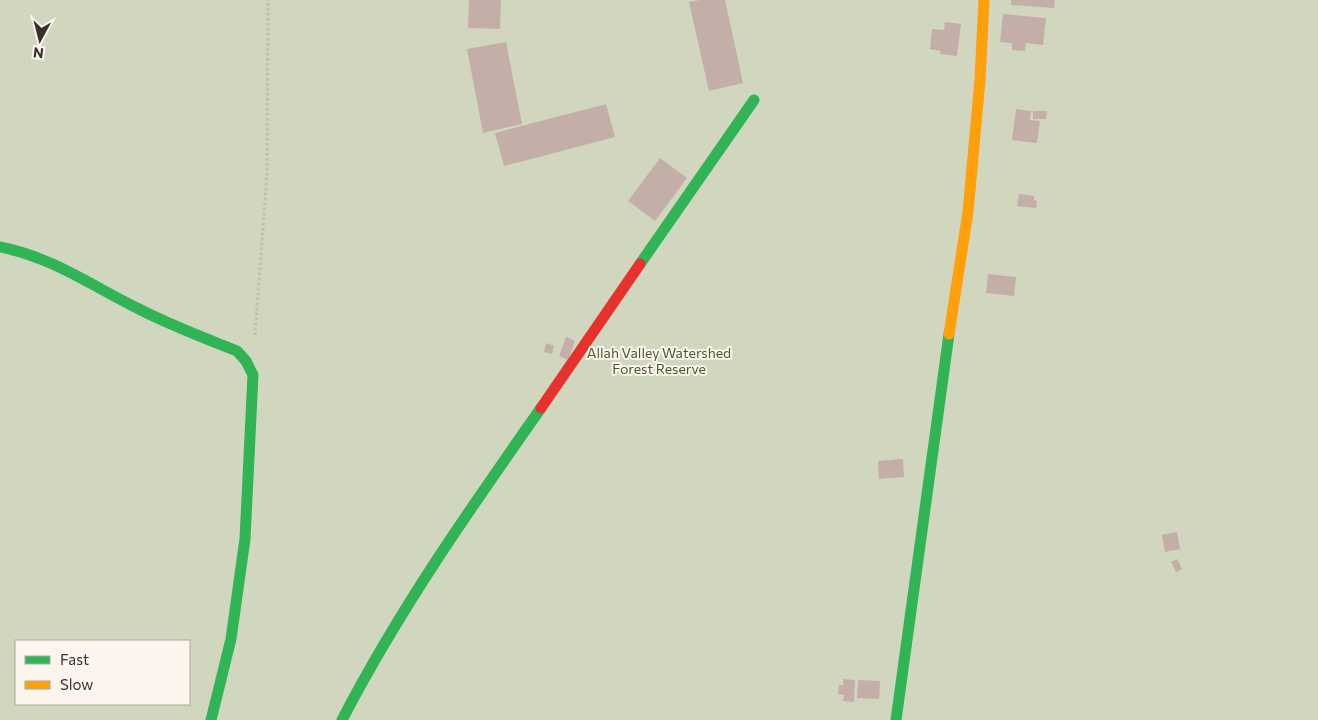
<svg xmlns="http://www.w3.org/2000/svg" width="1318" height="720" font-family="Commissioner,sans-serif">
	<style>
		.green { fill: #d1d6bf; fill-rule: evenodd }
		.building { fill: #c3afa7 }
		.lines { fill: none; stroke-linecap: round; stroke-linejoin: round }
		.path { stroke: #c2bbb6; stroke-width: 3; stroke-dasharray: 2.5 2.5; stroke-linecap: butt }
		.fast { stroke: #30b455; stroke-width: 11 }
		.slow { stroke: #ff9f0a; stroke-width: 11 }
		.jam { stroke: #e5322d; stroke-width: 11 }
		.labels { text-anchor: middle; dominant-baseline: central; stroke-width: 4; stroke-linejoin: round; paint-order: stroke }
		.park-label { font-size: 14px; fill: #4a5a2e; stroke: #fbf5ee }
	</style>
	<rect width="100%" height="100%" fill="#f0ebe5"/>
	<path class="green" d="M 0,0 L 1318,0 L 1318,720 L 0,720 ZM 16,641 L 189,641 L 189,704 L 16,704 Z"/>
	<g class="building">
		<path d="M 469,0 L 501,0 L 500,29 L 468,28 Z"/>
		<path d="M 700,0 L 725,0 L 743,83 L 709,91 L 689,2 Z"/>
		<path d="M 1011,0 L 1055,0 L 1054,8 L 1011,5 Z"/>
		<path d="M 1003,14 L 1046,18 L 1043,45 L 1026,43 L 1025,51 L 1012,50 L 1012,43 L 1000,42 Z"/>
		<path d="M 945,22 L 961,24 L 957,56 L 940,54 L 941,51 L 930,49 L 932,29 L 944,30 Z"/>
		<path d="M 506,42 L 522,124 L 483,133 L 467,49 Z"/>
		<path d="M 606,104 L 615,137 L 504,166 L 495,133 Z"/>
		<path d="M 1016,109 L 1031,111 L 1030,120 L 1040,121 L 1037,143 L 1012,140 Z"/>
		<path d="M 1033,111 L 1047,111 L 1046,119 L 1033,119 Z"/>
		<path d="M 660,158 L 687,178 L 655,221 L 628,201 Z"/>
		<path d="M 1019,194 L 1034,196 L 1034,200 L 1037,201 L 1036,208 L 1017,206 Z"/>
		<path d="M 988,274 L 1016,277 L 1014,296 L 986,293 Z"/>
		<path d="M 566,337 L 575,341 L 568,360 L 559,356 Z"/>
		<path d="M 546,343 L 554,346 L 552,354 L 544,352 Z"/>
		<path d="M 903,459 L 904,477 L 879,479 L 878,461 Z"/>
		<path d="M 1177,532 L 1180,549 L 1165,552 L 1162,535 Z"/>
		<path d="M 1177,559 L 1182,569 L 1176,572 L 1171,562 Z"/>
		<path d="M 843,679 L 855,680 L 854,702 L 843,701 L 844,695 L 838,694 L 839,685 L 843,685 Z"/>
		<path d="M 858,680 L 880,681 L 879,699 L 857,698 Z"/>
	</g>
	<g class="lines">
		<path class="path" d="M 255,335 L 267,173 L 268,0"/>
		<g class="fast">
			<path d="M 0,247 C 52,257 92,286 139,309 C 170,325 204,338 237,351 L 246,361 L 253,375 L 245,539 L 231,639 L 211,720"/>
			<path d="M 640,264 L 754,100"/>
			<path d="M 342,720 C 399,610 470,509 541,408"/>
			<path d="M 896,720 L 949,334"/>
		</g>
		<path class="slow" d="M 949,334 L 968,212 L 980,80 L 984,0"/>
		<path class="jam" d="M 541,408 L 640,264"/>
	</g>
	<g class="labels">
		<g class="park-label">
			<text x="659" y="352">Allah Valley Watershed<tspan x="659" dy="16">Forest Reserve</tspan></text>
		</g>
	</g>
	<rect x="15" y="640" width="175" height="65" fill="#fbf5ee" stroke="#aea6a0"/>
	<rect x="25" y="656" width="25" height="8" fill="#30b455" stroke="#aea6a0"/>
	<text x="60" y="665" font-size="15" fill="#3b302b">Fast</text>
	<rect x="25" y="681" width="25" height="8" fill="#ff9f0a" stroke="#aea6a0"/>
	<text x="60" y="690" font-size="15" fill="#3b302b">Slow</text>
	<g transform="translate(40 40) rotate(187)" stroke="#fbf5ee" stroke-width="4" paint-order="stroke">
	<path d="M0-4L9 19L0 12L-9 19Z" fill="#3b302b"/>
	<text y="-8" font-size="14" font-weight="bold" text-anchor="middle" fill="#3b302b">N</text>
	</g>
</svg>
